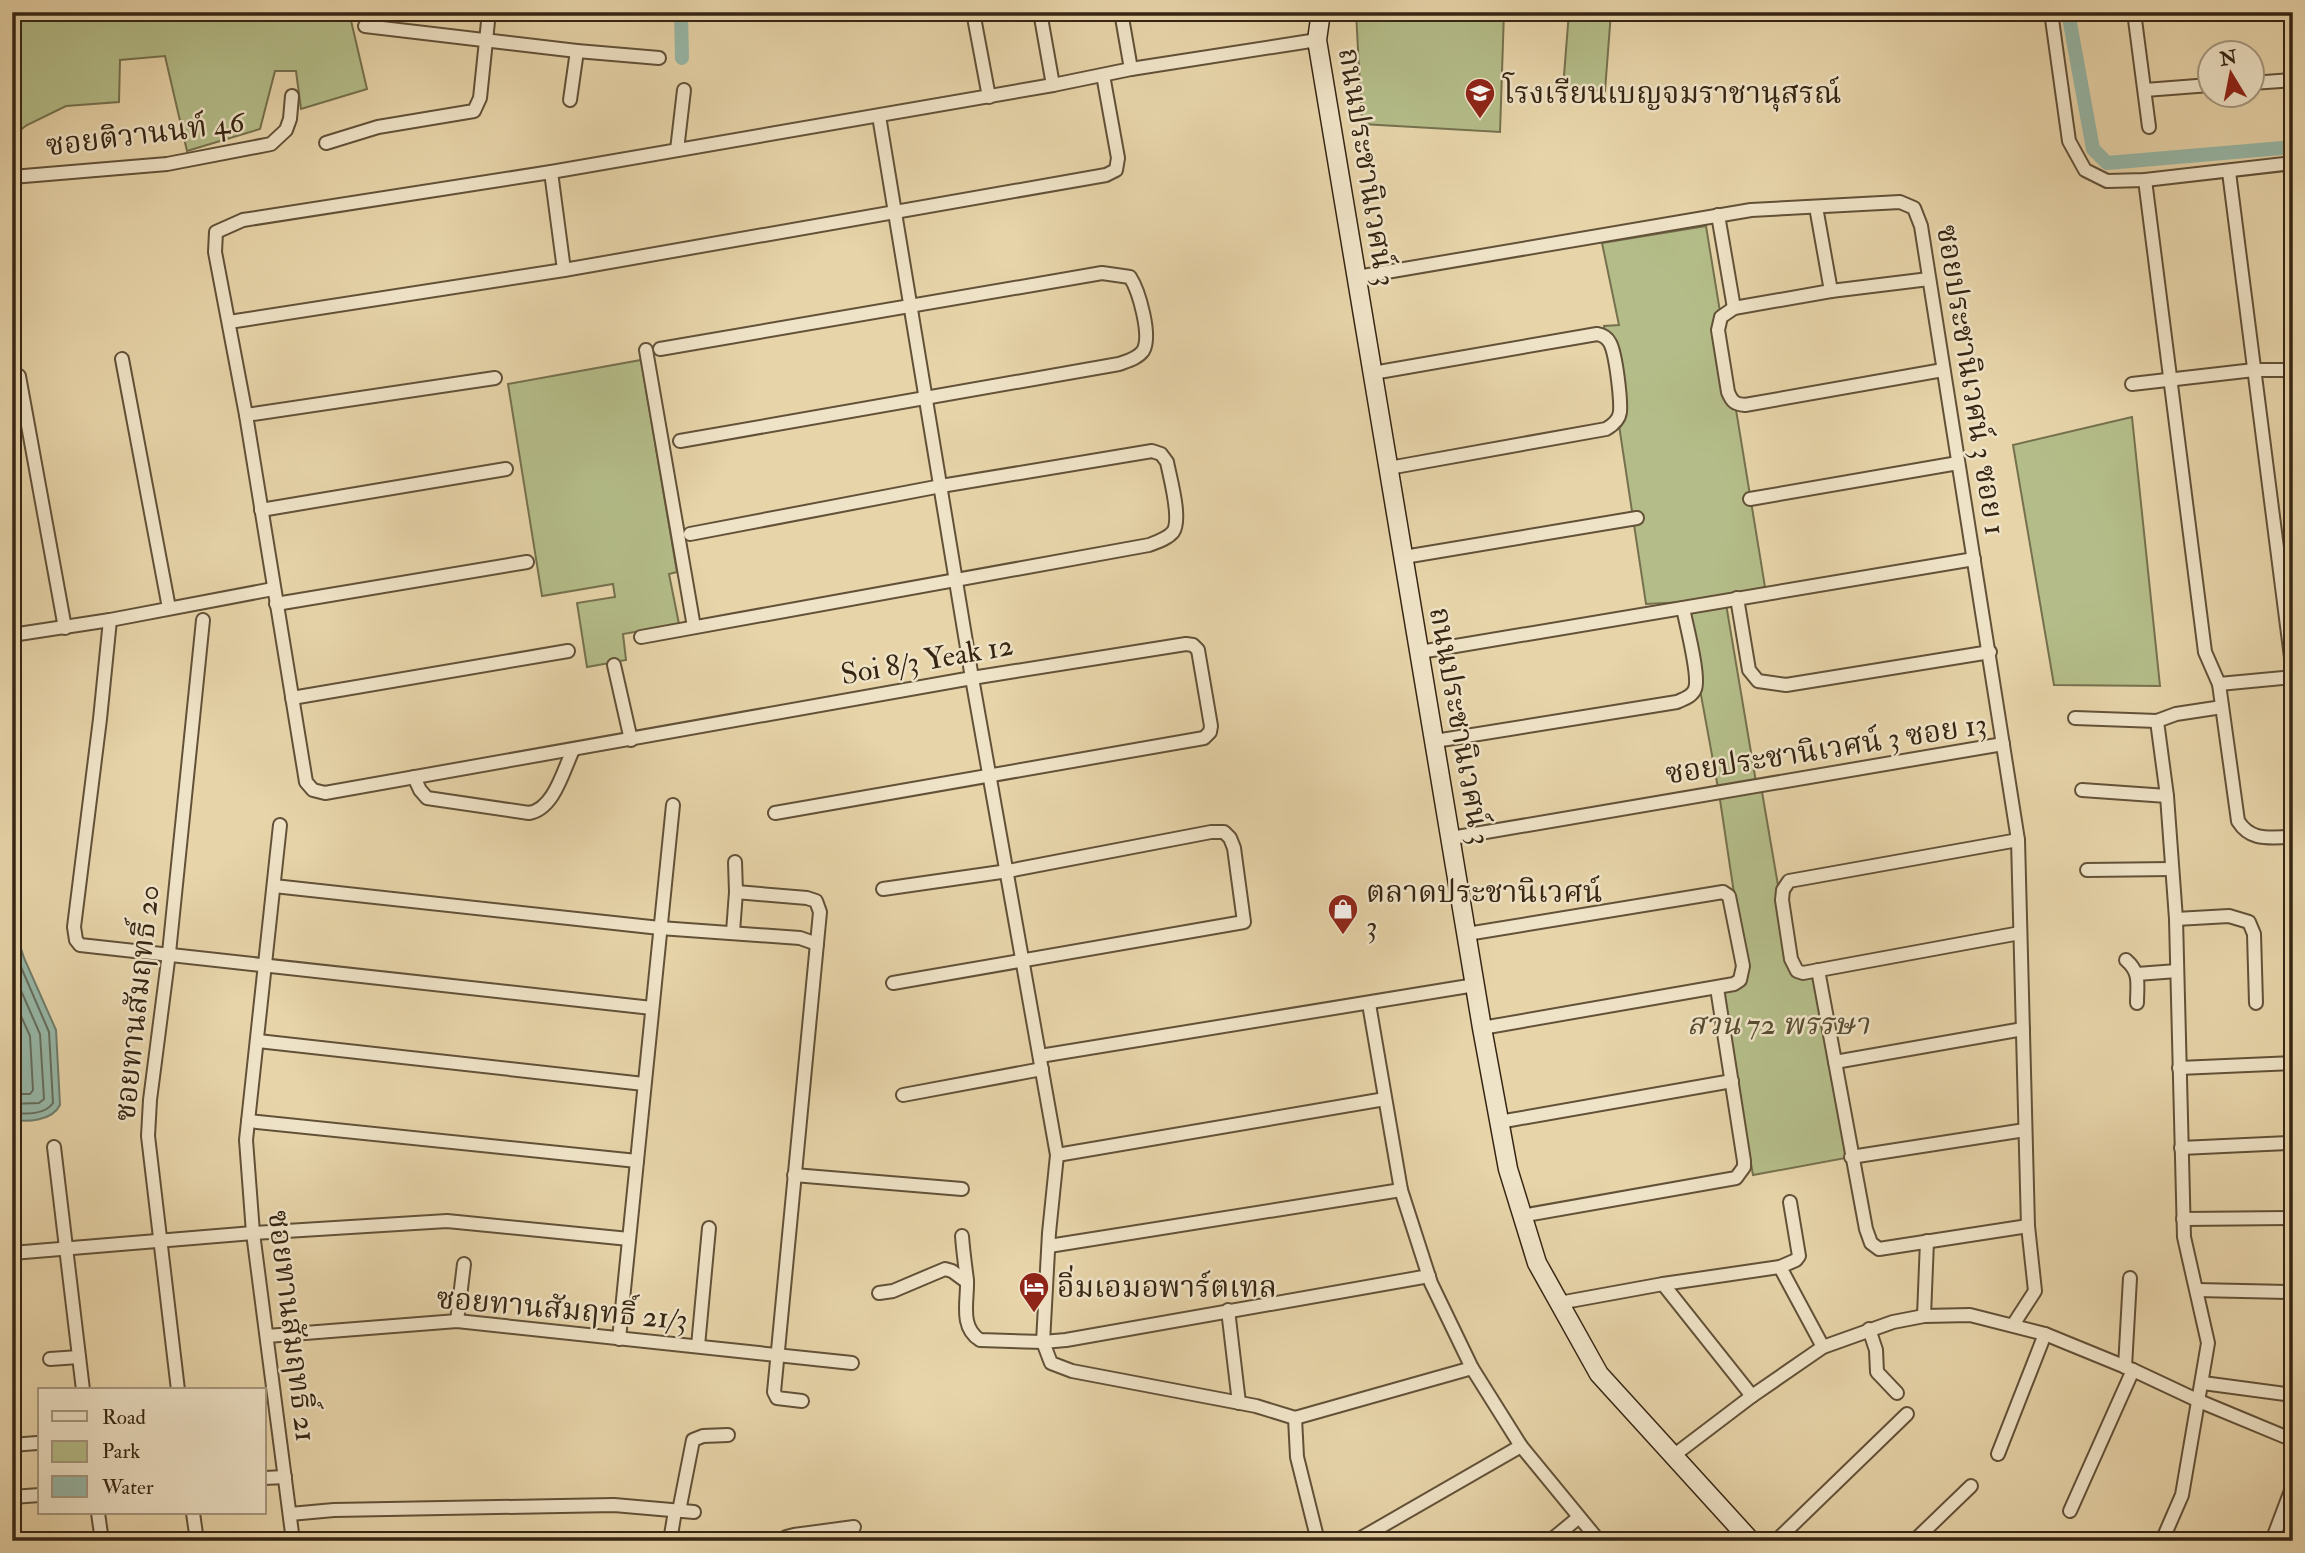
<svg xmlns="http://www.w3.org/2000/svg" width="2305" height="1553" font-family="'IM FELL Double Pica','Noto Serif Thai',serif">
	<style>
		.green { fill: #b4bd89; stroke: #75714e; stroke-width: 2 }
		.water { fill: #97b8a8; stroke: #707d6c; stroke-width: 2 }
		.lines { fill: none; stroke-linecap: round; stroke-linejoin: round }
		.shore { stroke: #666e5e; stroke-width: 2 }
		.canal { stroke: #97b8a8; stroke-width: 14 }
		.street-casing { stroke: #625138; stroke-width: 16 }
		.secondary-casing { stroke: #362513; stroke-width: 21 }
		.street { stroke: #efe3c7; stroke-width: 12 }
		.secondary { stroke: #efe3c7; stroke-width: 18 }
		.labels { text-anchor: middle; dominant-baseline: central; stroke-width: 5; stroke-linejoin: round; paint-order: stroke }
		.poi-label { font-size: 30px; fill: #362513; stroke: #efe3c7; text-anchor: start }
		.street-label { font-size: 30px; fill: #362513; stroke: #efe3c7 }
		.park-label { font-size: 30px; font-style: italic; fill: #564b30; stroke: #efe3c7 }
	</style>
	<rect width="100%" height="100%" fill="#e7d4a9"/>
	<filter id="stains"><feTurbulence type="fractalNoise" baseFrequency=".00286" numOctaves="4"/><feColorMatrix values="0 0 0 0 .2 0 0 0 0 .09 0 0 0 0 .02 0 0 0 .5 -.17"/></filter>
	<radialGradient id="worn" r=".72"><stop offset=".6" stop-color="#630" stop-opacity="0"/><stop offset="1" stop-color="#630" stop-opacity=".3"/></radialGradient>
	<g class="green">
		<path d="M 12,12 L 349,12 L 367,89 L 301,109 L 296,71 L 275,71 L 260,129 L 187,151 L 165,56 L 120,60 L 119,102 L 66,106 L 27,125 L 12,136 Z"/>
		<path d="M 1356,12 L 1504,12 L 1500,132 L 1362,124 Z"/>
		<path d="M 1569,12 L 1611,12 L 1605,91 L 1563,88 Z"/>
		<path d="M 1706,226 L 1765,587 L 1725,598 L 1756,782 L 1718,788 L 1684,602 L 1646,604 L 1604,326 L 1619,325 L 1602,243 Z"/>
		<path d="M 641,360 L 677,572 L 669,574 L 679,624 L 623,634 L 626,660 L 587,667 L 577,603 L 615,597 L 613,584 L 542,596 L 508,384 Z"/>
		<path d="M 2132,417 L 2160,686 L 2054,685 L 2013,445 Z"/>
		<path d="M 1761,786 L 1793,973 L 1821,968 L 1851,1157 L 1753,1175 L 1720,986 L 1747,980 L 1719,793 Z"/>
	</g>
	<path class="water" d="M 12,920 L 24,958 L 56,1030 L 60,1105 C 52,1121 28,1122 12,1120 Z"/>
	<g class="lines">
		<g class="shore">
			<path d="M 12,941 L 18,960 L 49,1032 L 53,1103 C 45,1115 26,1114 12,1113"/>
			<path d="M 12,970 L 40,1034 L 44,1099 L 39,1103 L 12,1104"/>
			<path d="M 12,996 L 30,1036 L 33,1090 L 30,1094 L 12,1094"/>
		</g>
		<g class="canal">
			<path d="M 681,12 L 682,58"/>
			<path d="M 2068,12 L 2093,149 L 2107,163 L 2293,147"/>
		</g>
		<g class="street-casing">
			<g id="street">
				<path d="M 973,12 L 989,97"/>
				<path d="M 1040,12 L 1053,85"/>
				<path d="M 1121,12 L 1131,69"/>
				<path d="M 2051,12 L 2069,141 L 2085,170 L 2107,181 L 2145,180 L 2293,163"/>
				<path d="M 2134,12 L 2149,127"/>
				<path d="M 365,26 L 577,51 L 659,58"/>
				<path d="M 2252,83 L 2293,80"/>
				<path d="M 2145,90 L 2210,85"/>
				<path d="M 570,100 L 577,51"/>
				<path d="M 879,116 L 972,678 L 1057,1155 L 1049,1233 L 1043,1342 L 1051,1363 L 1072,1371 L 1256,1406 L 1295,1418 L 1472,1368"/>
				<path d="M 326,143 L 378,127 L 474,111 L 480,98 L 489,12"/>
				<path d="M 677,150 L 684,90"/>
				<path d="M 551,172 L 564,270"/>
				<path d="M 2229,172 L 2293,673"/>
				<path d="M 12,177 L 167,164 L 271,144 L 286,130 L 290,119 L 292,96"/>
				<path d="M 2145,180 L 2205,652 L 2219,684 L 2238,821 C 2251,842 2270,837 2293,837"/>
				<path d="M 1816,207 L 1831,291"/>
				<path d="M 1718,215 L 1734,308"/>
				<path d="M 1357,277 L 1751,210 L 1900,202 L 1914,208 L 1921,226 L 2018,840 L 2028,1226 L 2035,1291 L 2013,1325"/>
				<path d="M 1929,279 L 1831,291 L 1734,308 L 1721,317 L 1718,330 L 1728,392 C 1732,402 1735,404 1745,405 L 1943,370"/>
				<path d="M 229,322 L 564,270 L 1106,175 L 1116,170 L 1118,158 L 1103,75"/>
				<path d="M 660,349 L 1102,273 L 1130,277 C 1139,291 1152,336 1143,351 C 1137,359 1127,361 1119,364 L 680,441"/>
				<path d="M 646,350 L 694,627"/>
				<path d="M 122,359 L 169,608"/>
				<path d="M 1373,373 L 1597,334 C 1603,335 1607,337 1610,343 C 1616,354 1621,399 1620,412 C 1619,420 1613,425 1606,429 L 1389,468"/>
				<path d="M 19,376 L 65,628"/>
				<path d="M 2132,384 L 2254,370 L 2293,370"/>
				<path d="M 246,415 L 495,378"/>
				<path d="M 1750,499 L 1958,463"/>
				<path d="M 261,510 L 506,469"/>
				<path d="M 1404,557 L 1637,518"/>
				<path d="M 1737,598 L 1749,670 L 1758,681 L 1786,685 L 1990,652"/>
				<path d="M 276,604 L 527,562"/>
				<path d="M 110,620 L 100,719 L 74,927 L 76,940 L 80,945 L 652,1008"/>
				<path d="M 12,635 L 110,620 L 273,589"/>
				<path d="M 641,637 L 1149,545 C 1157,542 1167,539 1173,532 C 1182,519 1170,478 1167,462 L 1161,454 L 1152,451 L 941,486 L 690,534"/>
				<path d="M 1420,652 L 1974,559"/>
				<path d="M 614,665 L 631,740"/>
				<path d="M 2219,684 L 2293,677"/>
				<path d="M 292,698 L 568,651"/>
				<path d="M 2075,718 L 2157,721"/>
				<path d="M 1435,741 L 1677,702 C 1683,699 1692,697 1695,689 C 1700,676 1686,624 1683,608"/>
				<path d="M 414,777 L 420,790 L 427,798 L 529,813 C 554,809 563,771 573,750"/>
				<path d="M 2082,790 L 2167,796"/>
				<path d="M 775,813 L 1204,738 L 1210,732 L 1211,726 L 1198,650 L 1193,645 L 1186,644 L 972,678 L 325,793 L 313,790 L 306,782 L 246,415 L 215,252 L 216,232 L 243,220 L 551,172 L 1053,85 L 1131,69 L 1317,40"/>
				<path d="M 280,825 L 246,1140 L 253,1233 L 293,1541"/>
				<path d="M 1451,838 L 2003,744"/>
				<path d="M 2018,840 L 1789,881 L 1783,890 L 1782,900 L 1791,959 L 1797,971 L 1803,973 L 2020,933"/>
				<path d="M 2087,870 L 2172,869"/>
				<path d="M 274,886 L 660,928 L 800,938 L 817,944"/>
				<path d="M 883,889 L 1008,871 L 1211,832 L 1224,832 L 1230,838 L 1234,848 L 1244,922 L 893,983"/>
				<path d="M 736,892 L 807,898 L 816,901 L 820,912 L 774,1392 L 777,1398 L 802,1401"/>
				<path d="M 2176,919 L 2229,916 L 2249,922 L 2254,934 L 2256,1003"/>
				<path d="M 733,932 L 736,892 L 735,862"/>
				<path d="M 1467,934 L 1723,892 L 1729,896 L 1743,966 L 1740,980 L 1734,984 L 1482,1028"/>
				<path d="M 2126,960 C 2141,973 2137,984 2137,1003"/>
				<path d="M 1818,970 L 1866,1229 L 1871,1243 L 1879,1249 L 2028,1226"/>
				<path d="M 2137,974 L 2177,971"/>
				<path d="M 1369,1004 L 1401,1190 L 1431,1283 L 1472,1368 L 1521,1446 L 1599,1541"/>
				<path d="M 258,1041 L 644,1084"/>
				<path d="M 1040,1056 L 1475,985"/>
				<path d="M 1835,1062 L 2023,1029"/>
				<path d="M 2179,1068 L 2293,1063"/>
				<path d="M 903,1095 L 1042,1069"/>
				<path d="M 248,1121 L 637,1161"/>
				<path d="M 1499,1122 L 1732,1081"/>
				<path d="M 54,1147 L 83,1390"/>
				<path d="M 2181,1148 L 2290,1143"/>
				<path d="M 1057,1155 L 1385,1099"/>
				<path d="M 1851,1157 L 2025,1130"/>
				<path d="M 794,1175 L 962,1189"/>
				<path d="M 1521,1216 L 1736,1178 L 1744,1167 L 1744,1161 L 1717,988"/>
				<path d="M 2183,1219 L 2293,1218"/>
				<path d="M 962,1236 C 963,1250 965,1265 967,1280 C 968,1300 959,1327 980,1340 L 1043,1342 L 1066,1340 L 1429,1276"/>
				<path d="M 1049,1246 L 1401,1190"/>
				<path d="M 12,1253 L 253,1233 L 447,1221 L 629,1239"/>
				<path d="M 1780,1267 L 1823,1347"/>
				<path d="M 1663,1284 L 1752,1396"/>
				<path d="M 2197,1290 L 2293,1292"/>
				<path d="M 879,1293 L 893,1291 L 945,1269 L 952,1271 L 967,1282"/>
				<path d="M 1559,1303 L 1663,1284 L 1780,1267 L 1796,1260 L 1799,1256 L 1790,1202"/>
				<path d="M 1228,1310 L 1239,1403"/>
				<path d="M 1924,1316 L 1927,1241"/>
				<path d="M 457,1321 L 464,1264"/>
				<path d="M 1869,1329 L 1876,1350 L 1877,1372 L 1897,1393"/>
				<path d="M 267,1336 L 457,1321 L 852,1363"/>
				<path d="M 619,1339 L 673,805"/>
				<path d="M 698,1346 L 709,1228"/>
				<path d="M 50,1359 L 79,1357"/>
				<path d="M 2125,1367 L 2130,1278"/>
				<path d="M 2203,1383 L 2293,1395"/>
				<path d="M 178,1390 L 148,1136 L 150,1100 L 169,953 L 203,620"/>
				<path d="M 1295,1418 L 1297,1457 L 1318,1541"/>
				<path d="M 12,1445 L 37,1443"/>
				<path d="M 1998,1454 L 2045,1334"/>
				<path d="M 1673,1456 L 1752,1396 L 1823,1347 L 1893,1322 L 1924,1316 L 1970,1315 L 2045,1334 L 2133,1370 L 2199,1401 L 2293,1440"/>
				<path d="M 264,1478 L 285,1477"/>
				<path d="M 12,1497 L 40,1495"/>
				<path d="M 679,1511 L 693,1440 L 703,1436 L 728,1435"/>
				<path d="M 2070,1511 L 2133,1370"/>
				<path d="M 98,1513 L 102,1541"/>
				<path d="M 193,1513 L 197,1541"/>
				<path d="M 290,1514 L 334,1510 L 614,1505 L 694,1512"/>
				<path d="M 670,1541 L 675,1511"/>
				<path d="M 784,1541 L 786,1537 L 794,1535 L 854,1527"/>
				<path d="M 1356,1541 L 1521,1446"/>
				<path d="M 1550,1541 L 1578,1518"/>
				<path d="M 1776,1541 L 1907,1414"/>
				<path d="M 1914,1541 L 1971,1486"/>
				<path d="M 2162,1541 L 2182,1495 L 2208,1343 L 2184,1237 L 2176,919 L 2167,796 L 2157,721 L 2176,714 L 2222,707"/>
				<path d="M 2272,1541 L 2293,1485"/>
			</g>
		</g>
		<g class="secondary-casing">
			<path id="secondary" d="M 1321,12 L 1317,40 L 1482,1028 L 1508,1169 L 1537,1263 L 1599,1374 L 1751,1541"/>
		</g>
		<use href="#street" class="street"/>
		<use href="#secondary" class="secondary"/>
	</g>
	<defs>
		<g id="school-pin" transform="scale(1.575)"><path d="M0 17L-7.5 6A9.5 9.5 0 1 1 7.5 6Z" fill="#8f2418" stroke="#efe3c7"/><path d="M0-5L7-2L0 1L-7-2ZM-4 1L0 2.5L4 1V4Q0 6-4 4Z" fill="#fff"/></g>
		<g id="shop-pin" transform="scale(1.575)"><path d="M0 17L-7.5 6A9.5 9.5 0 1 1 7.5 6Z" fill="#8f2418" stroke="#efe3c7"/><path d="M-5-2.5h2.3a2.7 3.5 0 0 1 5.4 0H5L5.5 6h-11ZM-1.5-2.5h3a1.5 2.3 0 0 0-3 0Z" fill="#fff"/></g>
		<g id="hotel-pin" transform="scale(1.575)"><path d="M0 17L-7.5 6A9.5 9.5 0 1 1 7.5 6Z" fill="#8f2418" stroke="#efe3c7"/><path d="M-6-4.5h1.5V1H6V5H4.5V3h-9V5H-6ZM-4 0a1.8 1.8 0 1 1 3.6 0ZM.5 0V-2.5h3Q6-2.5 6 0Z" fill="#fff"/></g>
	</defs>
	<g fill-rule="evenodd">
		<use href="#school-pin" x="1480" y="93"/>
		<use href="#shop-pin" x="1343" y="909"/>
		<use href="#hotel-pin" x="1034" y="1287"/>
	</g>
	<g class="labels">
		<g class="poi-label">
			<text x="1503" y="93">โรงเรียนเบญจมราชานุสรณ์</text>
			<text x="1366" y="892">ตลาดประชานิเวศน์<tspan x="1366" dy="34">3</tspan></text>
			<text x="1057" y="1287">อิ่มเอมอพาร์ตเทล</text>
		</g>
		<g class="street-label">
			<text transform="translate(145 134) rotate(-7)">ซอยติวานนท์ 46</text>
			<text transform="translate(1367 167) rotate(81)">ถนนประชานิเวศน์ 3</text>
			<text transform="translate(1971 380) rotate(81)">ซอยประชานิเวศน์ 3 ซอย 1</text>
			<text transform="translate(927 660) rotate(-10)">Soi 8/3 Yeak 12</text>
			<text transform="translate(1460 726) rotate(80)">ถนนประชานิเวศน์ 3</text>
			<text transform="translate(1826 749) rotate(-9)">ซอยประชานิเวศน์ 3 ซอย 13</text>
			<text transform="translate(137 1003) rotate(-84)">ซอยทานสัมฤทธิ์ 20</text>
			<text transform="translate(562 1309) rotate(5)">ซอยทานสัมฤทธิ์ 21/3</text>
			<text transform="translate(292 1326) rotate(83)">ซอยทานสัมฤทธิ์ 21</text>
		</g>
		<g class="park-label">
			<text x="1778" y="1024">สวน 72 พรรษา</text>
		</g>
	</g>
	<rect width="2305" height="1553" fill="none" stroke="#e7d4a9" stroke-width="42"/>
	<rect x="14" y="14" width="2277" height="1525" fill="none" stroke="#362513" stroke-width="3.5"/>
	<rect x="21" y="21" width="2263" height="1511" fill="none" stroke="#362513" stroke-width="2"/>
	<rect x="38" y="1388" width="228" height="126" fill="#efe3c7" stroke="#a5977f" stroke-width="2"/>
	<rect x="52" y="1411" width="35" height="10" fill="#efe3c7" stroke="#a5977f" stroke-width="2"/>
	<text x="102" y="1424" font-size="21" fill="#362513">Road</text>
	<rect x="52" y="1441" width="35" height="21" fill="#b4bd89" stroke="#a5977f" stroke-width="2"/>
	<text x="102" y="1458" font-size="21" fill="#362513">Park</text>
	<rect x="52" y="1476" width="35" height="21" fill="#97b8a8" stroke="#a5977f" stroke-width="2"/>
	<text x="102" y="1494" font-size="21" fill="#362513">Water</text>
	<g transform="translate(2231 74) rotate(350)"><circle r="33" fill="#efe3c7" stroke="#a5977f" stroke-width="2"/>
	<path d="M0-5L12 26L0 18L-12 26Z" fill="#8f2418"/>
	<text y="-10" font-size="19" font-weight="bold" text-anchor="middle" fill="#362513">N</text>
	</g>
	<rect width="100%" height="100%" filter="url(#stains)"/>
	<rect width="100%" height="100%" fill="url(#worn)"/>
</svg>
